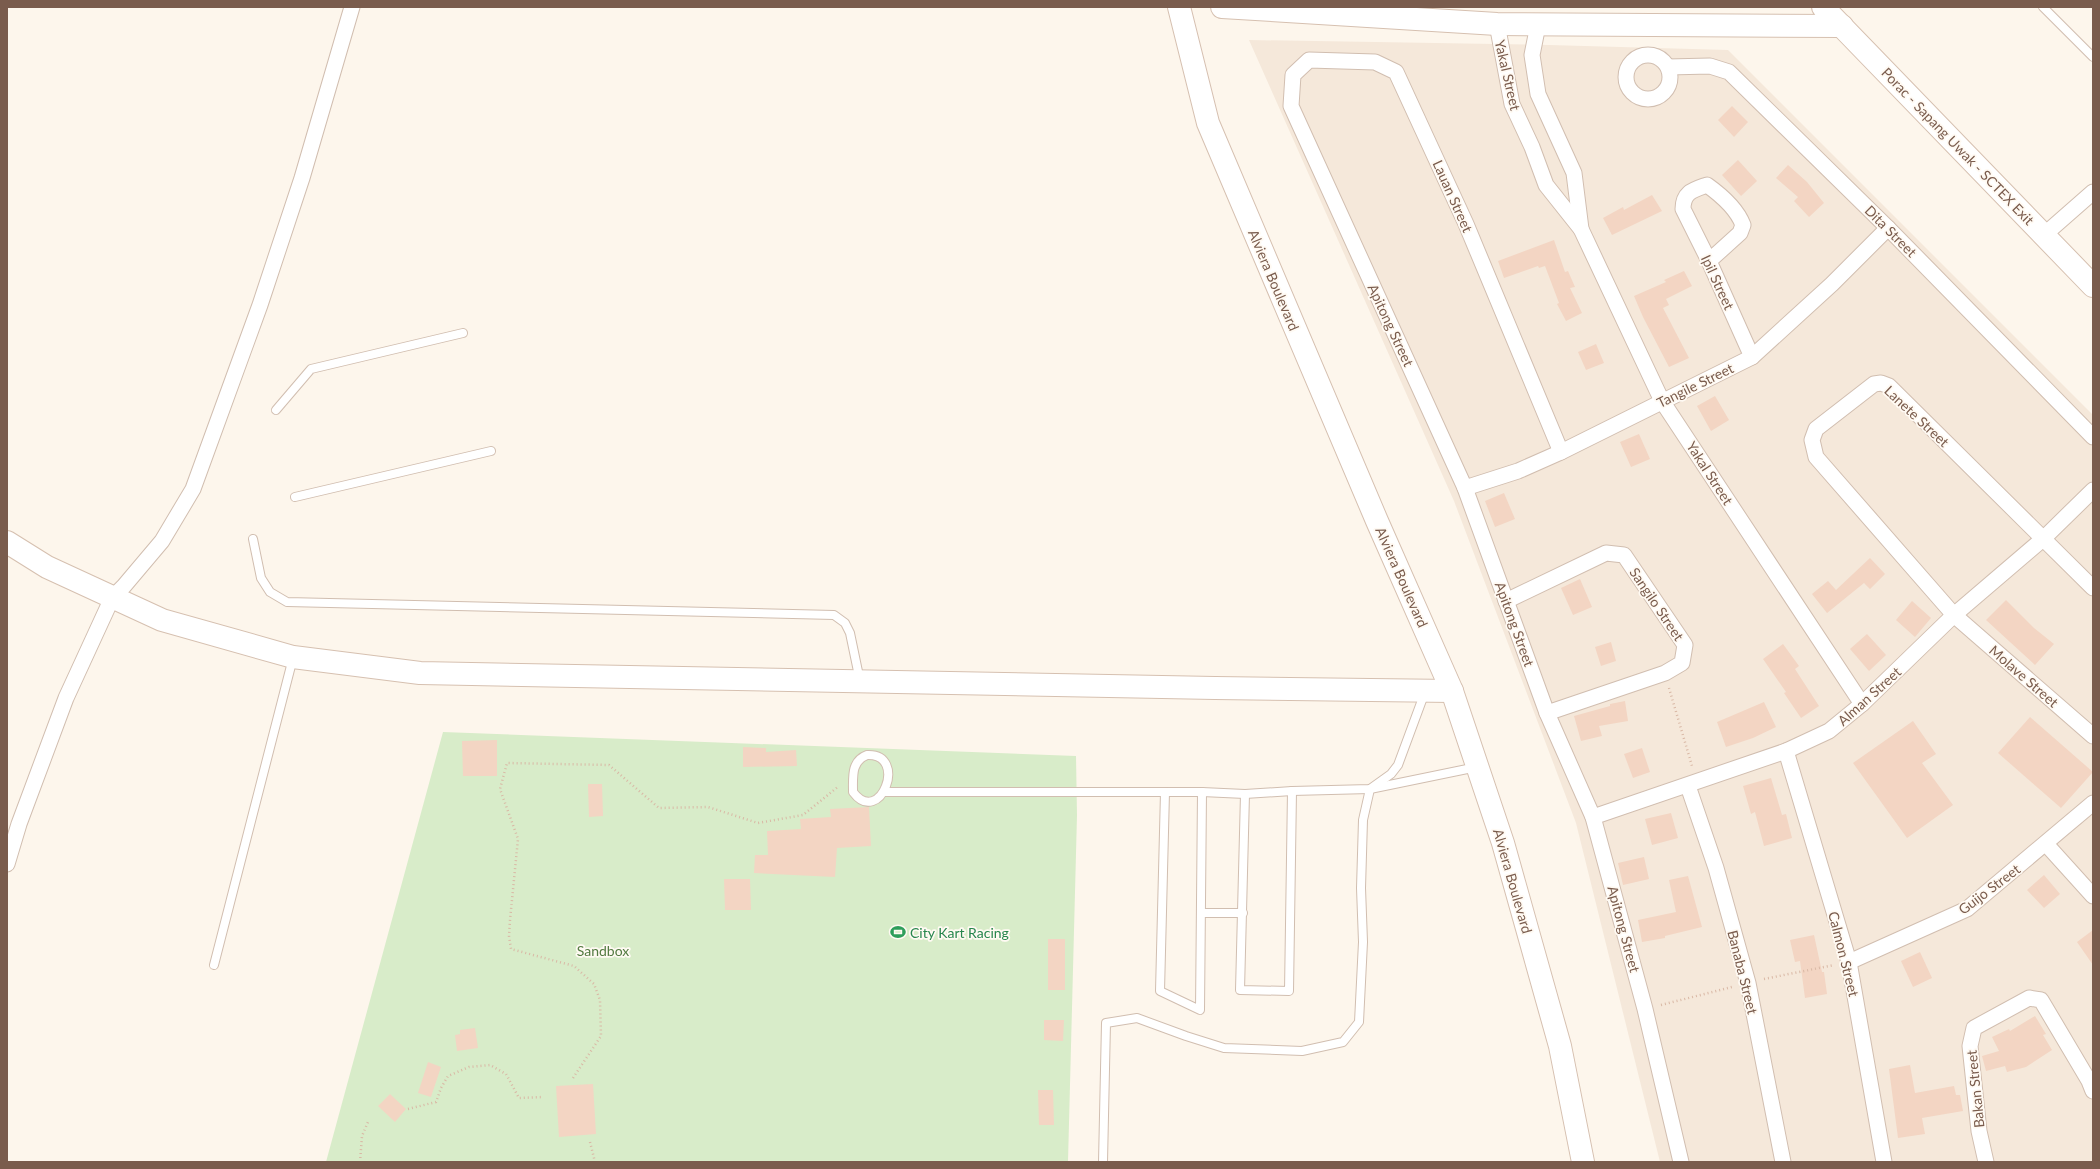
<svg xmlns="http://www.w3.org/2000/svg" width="2100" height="1169" font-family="Lato,sans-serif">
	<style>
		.residential { fill: #f5e8da }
		.green { fill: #d8ecc9 }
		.building { fill: #f3d5c3 }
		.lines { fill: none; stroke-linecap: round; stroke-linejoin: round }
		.lane-casing { stroke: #d1beb0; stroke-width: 10 }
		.street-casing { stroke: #d1beb0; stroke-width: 17 }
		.secondary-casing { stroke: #d6c0b0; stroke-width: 24 }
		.path { stroke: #d9b8a5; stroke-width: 2.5; stroke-dasharray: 1 3; stroke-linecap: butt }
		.lane { stroke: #fff; stroke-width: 8 }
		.street { stroke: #fff; stroke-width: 15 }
		.secondary { stroke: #fff; stroke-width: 22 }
		.labels { text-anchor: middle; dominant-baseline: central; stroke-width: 3.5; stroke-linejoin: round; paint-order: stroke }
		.street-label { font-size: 14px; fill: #7a5c4d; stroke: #fffaf3 }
		.leisure-label { font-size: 14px; fill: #27864d; stroke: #fffaf3; text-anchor: start }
		.park-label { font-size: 14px; fill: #537a41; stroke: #fffaf3 }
	</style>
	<rect width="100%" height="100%" fill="#fdf6ec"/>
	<path class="residential" d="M 1249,40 L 1549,45 L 1728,50 L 2093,415 L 2093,1162 L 1660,1162 L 1576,823 L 1454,501 Z"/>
	<path class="green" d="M 443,732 L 1076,756 L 1077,815 L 1068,1162 L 326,1162 Z"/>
	<g class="building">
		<path d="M 1732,106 L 1748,122 L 1734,137 L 1718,120 Z"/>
		<path d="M 1738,160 L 1757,181 L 1741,196 L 1722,175 Z"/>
		<path d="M 1788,165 L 1807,182 L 1824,203 L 1809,217 L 1794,201 L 1798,197 L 1776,178 Z"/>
		<path d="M 1652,195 L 1662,211 L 1612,235 L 1603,218 L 1623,207 L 1624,210 Z"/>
		<path d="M 1554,240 L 1565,272 L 1568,271 L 1575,287 L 1570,288 L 1582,313 L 1566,321 L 1557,304 L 1559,303 L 1545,266 L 1539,268 L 1538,266 L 1504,278 L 1498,261 Z"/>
		<path d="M 1684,271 L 1692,286 L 1666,299 L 1669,305 L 1663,308 L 1689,358 L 1669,367 L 1643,317 L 1634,296 L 1666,282 L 1664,280 Z"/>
		<path d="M 1596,344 L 1604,363 L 1586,370 L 1578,352 Z"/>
		<path d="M 1715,396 L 1729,420 L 1711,431 L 1697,406 Z"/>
		<path d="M 1639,434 L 1650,459 L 1631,467 L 1620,442 Z"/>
		<path d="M 1504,493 L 1515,519 L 1495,527 L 1485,501 Z"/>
		<path d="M 1870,558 L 1885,574 L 1870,589 L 1864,583 L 1827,613 L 1812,594 L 1828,581 L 1836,590 Z"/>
		<path d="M 1580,579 L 1592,607 L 1573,615 L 1561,588 Z"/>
		<path d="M 2006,600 L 2034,628 L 2054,644 L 2035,665 L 1986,620 Z"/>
		<path d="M 1912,601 L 1931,618 L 1915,637 L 1896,620 Z"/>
		<path d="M 1867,634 L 1886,655 L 1869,671 L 1850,649 Z"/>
		<path d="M 1611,642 L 1616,661 L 1601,666 L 1595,647 Z"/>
		<path d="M 1783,644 L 1799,666 L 1795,669 L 1819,706 L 1801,718 L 1784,693 L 1786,692 L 1763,659 Z"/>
		<path d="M 1625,701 L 1628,721 L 1599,726 L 1602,736 L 1581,741 L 1574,716 L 1610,706 L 1610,704 Z"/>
		<path d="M 1764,702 L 1776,727 L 1753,738 L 1726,747 L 1717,722 Z"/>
		<path d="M 2030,717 L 2093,772 L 2061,808 L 1998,753 Z"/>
		<path d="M 1913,721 L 1936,754 L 1922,763 L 1953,805 L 1907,838 L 1853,763 Z"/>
		<path d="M 497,740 L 497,776 L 463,776 L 462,741 Z"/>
		<path d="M 743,747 L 766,748 L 766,752 L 796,750 L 797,766 L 743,767 Z"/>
		<path d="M 1642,748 L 1650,772 L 1633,778 L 1624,754 Z"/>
		<path d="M 1771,778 L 1782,815 L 1786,814 L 1792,838 L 1764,846 L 1755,812 L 1751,814 L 1743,786 Z"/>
		<path d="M 588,784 L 602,784 L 603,816 L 589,817 Z"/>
		<path d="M 869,807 L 871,846 L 837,848 L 835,877 L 754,873 L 755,855 L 768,855 L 767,831 L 801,829 L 800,819 L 831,817 L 830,809 Z"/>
		<path d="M 1671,813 L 1678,838 L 1652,845 L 1645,819 Z"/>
		<path d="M 1644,857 L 1649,879 L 1623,885 L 1618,863 Z"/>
		<path d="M 2044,875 L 2060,894 L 2044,908 L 2027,890 Z"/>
		<path d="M 1688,876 L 1702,927 L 1665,936 L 1665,938 L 1642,942 L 1638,920 L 1676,912 L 1669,880 Z"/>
		<path d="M 724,879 L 750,879 L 751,910 L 725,910 Z"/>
		<path d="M 2093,930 L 2093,965 L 2077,942 Z"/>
		<path d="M 1814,935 L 1822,972 L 1824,972 L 1827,994 L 1805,998 L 1800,961 L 1795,962 L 1790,940 Z"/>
		<rect x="1048" y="939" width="17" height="51"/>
		<path d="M 1920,952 L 1932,978 L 1913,987 L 1901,961 Z"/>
		<path d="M 2035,1016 L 2046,1034 L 2043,1035 L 2052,1050 L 2026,1067 L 2007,1072 L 2005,1066 L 1986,1071 L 1982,1056 L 1999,1051 L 1992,1037 L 2009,1029 L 2010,1031 Z"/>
		<path d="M 1044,1020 L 1064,1020 L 1063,1041 L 1044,1040 Z"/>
		<path d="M 475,1028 L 478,1048 L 457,1051 L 455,1035 L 460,1034 L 460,1030 Z"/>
		<path d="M 428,1062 L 441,1067 L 431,1097 L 418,1093 Z"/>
		<path d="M 1910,1065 L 1915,1093 L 1954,1086 L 1956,1095 L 1960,1095 L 1963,1111 L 1922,1118 L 1925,1134 L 1898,1138 L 1889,1069 Z"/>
		<path d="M 593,1084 L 596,1134 L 559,1137 L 556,1086 Z"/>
		<path d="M 1038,1090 L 1053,1090 L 1054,1125 L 1039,1125 Z"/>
		<path d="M 390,1094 L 406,1109 L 395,1122 L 378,1106 Z"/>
	</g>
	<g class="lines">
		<g class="lane-casing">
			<g id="lane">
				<path d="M 2043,7 L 2093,57"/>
				<path d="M 276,410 L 311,369 L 463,333"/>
				<path d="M 295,497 L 491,451"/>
				<path d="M 253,539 L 261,578 L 270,592 L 287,602 L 834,615 L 845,623 L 850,633 L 860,681"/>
				<path d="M 867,755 C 909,753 880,828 853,792 C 853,777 851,761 867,755 Z"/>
				<path d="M 884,792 L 1202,792 L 1245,794 L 1292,791 L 1370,789 L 1477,767"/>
				<path d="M 1165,792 L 1160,991 L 1200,1010 L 1202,792"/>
				<path d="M 1245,794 L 1240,990 L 1289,991 L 1292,791"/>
				<path d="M 1201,913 L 1243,913"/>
				<path d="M 214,965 L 293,658"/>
				<path d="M 1103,1162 L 1106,1023 L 1137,1018 L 1186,1036 L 1224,1048 L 1302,1051 L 1343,1042 L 1359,1022 L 1363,942 L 1361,888 L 1363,820 L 1370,789 L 1391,774 L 1398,765 L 1425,692"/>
			</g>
		</g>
		<g class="street-casing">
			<g id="street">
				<path d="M 1497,24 L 1512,104 L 1532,147 L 1546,185 L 1581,229 L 1662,401 L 1862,704"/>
				<path d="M 1538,25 L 1532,55 L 1538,94 L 1574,173 L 1581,229"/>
				<circle cx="1648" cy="77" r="22"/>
				<path d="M 1668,67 L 1710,66 L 1729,72 L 1888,228 L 2093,437"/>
				<path d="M 2044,235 L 2093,192"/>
				<path d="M 1709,261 L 1740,233 L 1743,225 C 1737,209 1721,195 1707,185 C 1693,190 1683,192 1683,209 L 1709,261 L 1752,357"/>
				<path d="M 1561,452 L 1466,224 L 1396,72 L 1375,62 L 1309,60 L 1293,75 L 1291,106 L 1465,488 L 1547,713 L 1593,817 L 1645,1009 L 1681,1162"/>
				<path d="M 1465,488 L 1518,471 L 1561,452 L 1752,357 L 1832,284 L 1888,228"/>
				<path d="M 2093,588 L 1889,386 L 1881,383 L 1874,384 L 1816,429 L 1812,440 L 1816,457 L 1954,615 L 2093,736"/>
				<path d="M 1506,601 L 1606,553 L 1624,555 L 1685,645 L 1682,663 L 1665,673 L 1547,713"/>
				<path d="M 1786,751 L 1849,962 L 1884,1162"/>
				<path d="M 1688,786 L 1716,868 L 1748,983 L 1783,1162"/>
				<path d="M 1593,817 L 1786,751 L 1829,731 L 1862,704 L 1954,615 L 2044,538 L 2093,490"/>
				<path d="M 2046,844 L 2093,896"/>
				<path d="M 7,864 L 19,824 L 66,698 L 112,598 L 124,586 L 162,541 L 193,489 L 260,305 L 302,178 L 352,7"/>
				<path d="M 1849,962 L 1967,909 L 2093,803"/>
				<path d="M 1986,1162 L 1979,1131 L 1970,1046 L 1974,1028 L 2029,998 L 2041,1000 L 2089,1081 L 2093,1091"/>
			</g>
		</g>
		<g class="secondary-casing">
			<g id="secondary">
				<path d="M 1179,7 L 1208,123 L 1377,521 L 1452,691 L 1503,843 L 1560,1046 L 1583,1162"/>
				<path d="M 1222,7 L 1497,24 L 1842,26"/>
				<path d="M 1823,7 L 2093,286"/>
				<path d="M 7,542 L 47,567 L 162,620 L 293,657 L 420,673 L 1215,688 L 1452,691"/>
			</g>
		</g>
		<g class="path">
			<path d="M 1669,688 L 1692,766"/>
			<path d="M 1764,979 L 1834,965"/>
			<path d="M 1661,1005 L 1732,987"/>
			<path d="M 573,1078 L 601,1036 L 600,1000 L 594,984 L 574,966 L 511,949 L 509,936 L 510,920 L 518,839 L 500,789 L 507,763 L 609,765 L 659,808 L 708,807 L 758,823 L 803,815 L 839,786"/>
			<path d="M 408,1109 L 436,1102 L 441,1088 L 448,1076 L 469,1067 L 490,1065 L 506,1074 L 519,1098 L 543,1097"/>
			<path d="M 590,1142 L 595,1162"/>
			<path d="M 360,1162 L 362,1136 L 368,1122"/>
		</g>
		<use href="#lane" class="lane"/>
		<use href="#street" class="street"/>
		<use href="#secondary" class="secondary"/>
	</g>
	<defs>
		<g id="stadium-bare" transform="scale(1.2)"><path d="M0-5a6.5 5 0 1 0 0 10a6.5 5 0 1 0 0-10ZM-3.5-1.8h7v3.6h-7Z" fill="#2e9e5b" stroke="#fffaf3" stroke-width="2.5" paint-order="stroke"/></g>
	</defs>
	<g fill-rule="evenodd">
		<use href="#stadium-bare" x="898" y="932"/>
	</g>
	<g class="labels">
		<g class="street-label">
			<text transform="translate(1508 75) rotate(77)">Yakal Street</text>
			<text transform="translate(1958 146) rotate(46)">Porac - Sapang Uwak - SCTEX Exit</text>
			<text transform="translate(1453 196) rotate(66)">Lauan Street</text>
			<text transform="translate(1891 231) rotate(45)">Dita Street</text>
			<text transform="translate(1274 280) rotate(67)">Alviera Boulevard</text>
			<text transform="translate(1718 282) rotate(65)">Ipil Street</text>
			<text transform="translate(1391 325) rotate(65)">Apitong Street</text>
			<text transform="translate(1695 385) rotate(-26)">Tangile Street</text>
			<text transform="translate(1917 416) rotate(43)">Lanete Street</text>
			<text transform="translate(1710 473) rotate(57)">Yakal Street</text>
			<text transform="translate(1402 577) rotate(66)">Alviera Boulevard</text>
			<text transform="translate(1657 604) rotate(56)">Sangilo Street</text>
			<text transform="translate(1515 624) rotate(70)">Apitong Street</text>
			<text transform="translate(2024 676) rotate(41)">Molave Street</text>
			<text transform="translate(1869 696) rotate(-42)">Alman Street</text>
			<text transform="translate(1513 881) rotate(74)">Alviera Boulevard</text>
			<text transform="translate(1989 889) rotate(-37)">Guijo Street</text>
			<text transform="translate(1624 929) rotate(75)">Apitong Street</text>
			<text transform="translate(1844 954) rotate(76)">Calmon Street</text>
			<text transform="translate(1743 972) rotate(76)">Banaba Street</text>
			<text transform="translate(1975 1089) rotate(-96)">Bakan Street</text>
		</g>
		<g class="leisure-label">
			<text x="910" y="932">City Kart Racing</text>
		</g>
		<g class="park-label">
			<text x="603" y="950">Sandbox</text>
		</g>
	</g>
	<rect width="2100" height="1169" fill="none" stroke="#7a5c4d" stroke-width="16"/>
</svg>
